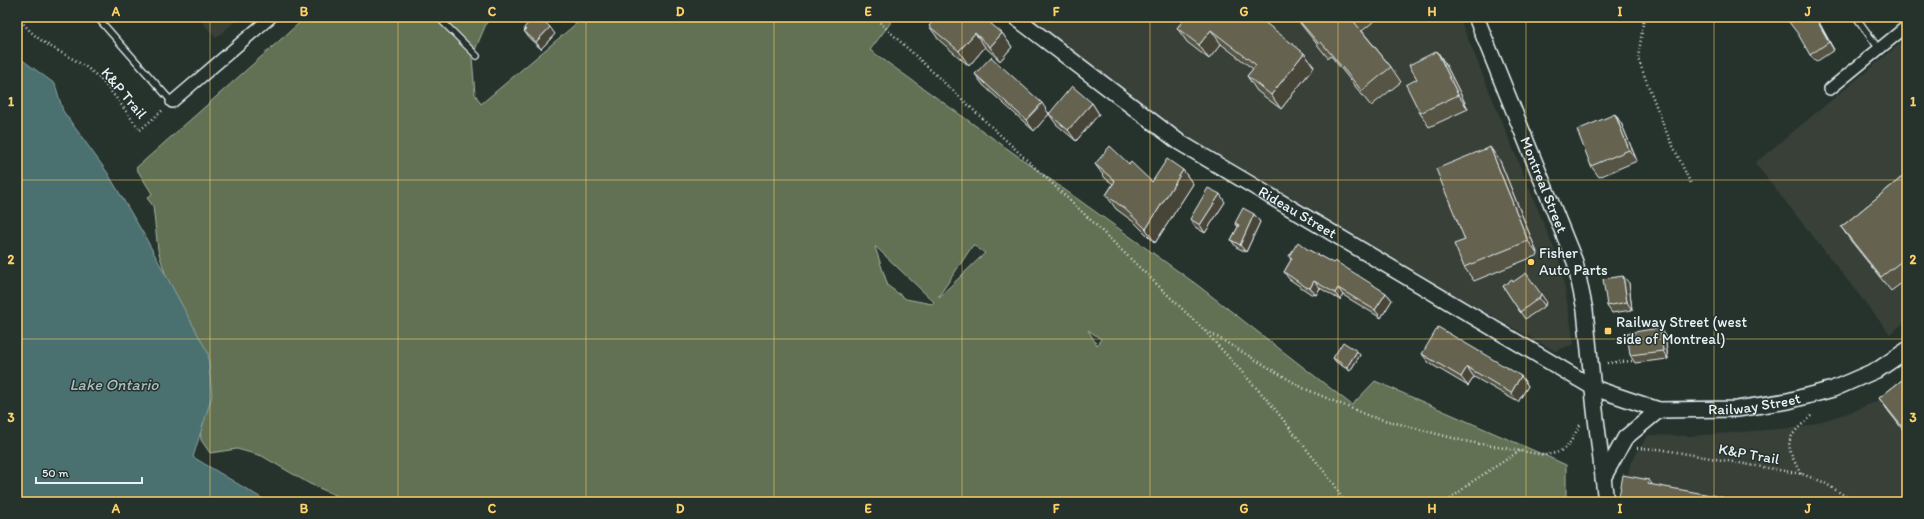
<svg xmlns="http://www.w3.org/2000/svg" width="1924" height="519" font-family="Itim,sans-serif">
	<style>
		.built { fill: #394137 }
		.green { fill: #627152; stroke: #a5b1a5; fill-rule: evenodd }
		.water { fill: #4b6f6f; stroke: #8aa3a6 }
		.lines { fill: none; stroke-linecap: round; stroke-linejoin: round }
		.lane-casing { stroke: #e8f1f8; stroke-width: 8 }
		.street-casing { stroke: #e8f1f8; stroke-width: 14 }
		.secondary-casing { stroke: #e8f1f8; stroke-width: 18 }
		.path { stroke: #e8f1f8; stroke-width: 2.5; stroke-dasharray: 1 3; stroke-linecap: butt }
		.lane { stroke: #26332d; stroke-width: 5.5 }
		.street { stroke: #26332d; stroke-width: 11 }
		.secondary { stroke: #26332d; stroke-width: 15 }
		.wall { fill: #575544; stroke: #e8f1f8 }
		.shaded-wall { fill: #474537; stroke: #e8f1f8 }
		.building { fill: #65634f; stroke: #e8f1f8 }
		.grid { fill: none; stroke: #ffd166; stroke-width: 1; stroke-opacity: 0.55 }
		.poi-dot { fill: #ffd166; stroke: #26332d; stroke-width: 1.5 }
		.labels { text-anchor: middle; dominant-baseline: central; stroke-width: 3; stroke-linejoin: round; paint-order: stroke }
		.street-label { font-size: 15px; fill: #e8f1f8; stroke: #26332d }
		.poi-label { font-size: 15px; fill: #e8f1f8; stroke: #26332d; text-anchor: start }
		.water-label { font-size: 16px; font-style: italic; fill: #a9bdc1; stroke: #26332d }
		.neatline { fill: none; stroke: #ffd166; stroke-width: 1.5 }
		.grid-label { font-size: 13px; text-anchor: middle; font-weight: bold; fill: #ffd166 }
	</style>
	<rect width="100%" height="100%" fill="#26332d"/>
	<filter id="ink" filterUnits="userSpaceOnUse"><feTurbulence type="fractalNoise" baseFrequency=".025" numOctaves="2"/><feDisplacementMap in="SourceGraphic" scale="8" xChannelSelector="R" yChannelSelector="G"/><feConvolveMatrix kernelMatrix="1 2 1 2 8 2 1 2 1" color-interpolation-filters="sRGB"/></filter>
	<g filter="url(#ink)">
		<g class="built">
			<path d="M 198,17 L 240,17 L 216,38 Z"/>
			<path d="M 1022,17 L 1459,17 L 1561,266 L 1574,344 L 1555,351 L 1322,223 L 1157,117 Z"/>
			<path d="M 1907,38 L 1907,320 L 1890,334 L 1755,163 Z"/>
			<path d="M 1907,385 L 1907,502 L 1629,502 L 1627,483 L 1630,464 L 1648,435 L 1691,436 L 1804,427 L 1854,411 L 1890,395 Z"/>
		</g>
		<path class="green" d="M 306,17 L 489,17 L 472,57 L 475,94 L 481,104 L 584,17 L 895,17 L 870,50 L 1196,284 L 1352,405 L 1375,381 L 1544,455 L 1566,465 L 1566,502 L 351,502 L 310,484 L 262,456 L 237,449 L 210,453 L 201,440 L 195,346 L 173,300 L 158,250 L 153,206 L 147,198 L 152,194 L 151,192 L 136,168 ZM 973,245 L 985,253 L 939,297 L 939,296 ZM 875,247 L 876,247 L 934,302 L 932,304 L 906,299 L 888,286 ZM 1088,330 L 1101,339 L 1097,345 Z"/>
		<path class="water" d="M 17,56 L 55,84 L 63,111 L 107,172 L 143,233 L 208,353 L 212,396 L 193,457 L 268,502 L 17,502 Z"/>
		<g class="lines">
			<g class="lane-casing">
				<g id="lane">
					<path d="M 97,17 L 172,102"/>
					<path d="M 438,17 L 477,56"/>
					<path d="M 1856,17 L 1879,49"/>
				</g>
			</g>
			<g class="street-casing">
				<g id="street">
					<path d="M 1830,89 L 1907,26"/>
					<path d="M 172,102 L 271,17"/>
				</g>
			</g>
			<g class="secondary-casing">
				<g id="secondary">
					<path id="s1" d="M 1015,17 L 1179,142 L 1594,388 L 1659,410 L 1737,409 L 1788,401 L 1833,389 L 1879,369 L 1907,350"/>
					<path id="s2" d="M 1476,17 L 1575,262 L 1585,310 L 1595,410 L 1606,502"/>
					<path d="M 1603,478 L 1625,438 L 1659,410"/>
				</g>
			</g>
			<g class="path">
				<path d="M 19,17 C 36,45 66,52 90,70 C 109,85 125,111 140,130 L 164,109"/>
				<path d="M 874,17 L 1074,204 L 1203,329 L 1270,403 L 1334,484 L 1344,502"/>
				<path d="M 1644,17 L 1638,59 L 1665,129 L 1691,184"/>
				<path d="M 1207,331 L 1303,388 L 1369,416 L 1464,441 L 1544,455 C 1569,452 1568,445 1580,425"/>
				<path d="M 1607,363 L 1632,361"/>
				<path d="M 1637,448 L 1659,449 L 1802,474 L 1823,482 L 1855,502"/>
				<path d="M 1801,474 C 1783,441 1785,440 1812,415"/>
				<path d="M 1447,502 L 1470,483 L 1521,450"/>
			</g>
			<use href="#lane" class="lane"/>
			<use href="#street" class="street"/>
			<use href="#secondary" class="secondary"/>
		</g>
		<g class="wall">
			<path d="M 1186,17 L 1304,53 L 1314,67 L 1281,109 L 1257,91 L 1247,76 L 1253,69 L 1221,44 L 1209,59 L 1187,42 L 1177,28 Z"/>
			<path d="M 1295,17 L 1379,17 L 1362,31 L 1391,67 L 1401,82 L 1371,106 L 1331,56 L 1328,58 Z"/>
			<path d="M 1815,17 L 1820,24 L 1834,50 L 1816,62 L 1810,55 Z"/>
			<path d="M 534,22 L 555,34 L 541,49 L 530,39 L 524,31 L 525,30 L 524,28 Z"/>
			<path d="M 929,26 L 1002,33 L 1012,47 L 1000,61 L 985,47 L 969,66 L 939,40 Z"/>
			<path d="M 1437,51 L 1446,65 L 1468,109 L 1429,127 L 1420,113 L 1417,79 Z"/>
			<path d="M 975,74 L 1049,113 L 1092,103 L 1099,114 L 1076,141 L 1056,124 L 1049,114 L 1034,131 L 983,85 Z"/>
			<path d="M 1615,114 L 1622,125 L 1637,161 L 1599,177 L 1591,166 Z"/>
			<path d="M 1500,161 L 1538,255 L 1474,281 L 1464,267 L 1465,240 Z"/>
			<path d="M 1095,164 L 1152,182 L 1183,170 L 1193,184 L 1155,243 L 1135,223 L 1116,209 L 1106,195 L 1113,184 L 1105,178 Z"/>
			<path d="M 1907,173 L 1907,279 L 1891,291 L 1851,241 L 1841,227 Z"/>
			<path d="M 1225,202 L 1205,233 L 1195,227 L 1190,219 Z"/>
			<path d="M 1254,214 L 1260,222 L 1246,252 L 1236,247 L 1231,240 L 1238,227 L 1235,223 Z"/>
			<path d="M 1307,249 L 1386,293 L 1392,300 L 1381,318 L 1343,295 L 1340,300 L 1320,288 L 1316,295 L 1311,294 L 1289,279 L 1284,272 L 1291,260 L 1289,256 Z"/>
			<path d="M 1513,282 L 1546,301 L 1545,306 L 1525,319 L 1503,286 Z"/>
			<path d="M 1629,283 L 1632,310 L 1612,313 L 1607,306 Z"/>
			<path d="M 1665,336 L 1668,359 L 1635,363 L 1630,355 Z"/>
			<path d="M 1422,354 L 1521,376 L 1528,386 L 1518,402 L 1474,377 L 1468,386 L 1429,363 Z"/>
			<path d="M 1360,355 L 1350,371 L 1336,362 L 1333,358 Z"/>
			<path d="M 1907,376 L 1907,435 L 1889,412 L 1879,398 Z"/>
		</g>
		<g class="shaded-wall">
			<path d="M 1815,17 L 1820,24 L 1834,50 L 1829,42 Z"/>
			<path d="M 550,27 L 555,34 L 541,49 L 536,42 Z"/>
			<path d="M 1211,30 L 1221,44 L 1209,59 L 1199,45 Z"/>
			<path d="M 975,33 L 985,47 L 969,66 L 959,51 Z"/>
			<path d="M 1002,33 L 1012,47 L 1000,61 L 990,47 Z"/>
			<path d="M 1437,51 L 1446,65 L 1468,109 L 1458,95 Z"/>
			<path d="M 1304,53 L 1314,67 L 1281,109 L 1271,95 Z"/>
			<path d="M 1042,103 L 1049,114 L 1034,131 L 1026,120 Z"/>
			<path d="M 1092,103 L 1099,114 L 1076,141 L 1068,130 Z"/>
			<path d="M 1615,114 L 1622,125 L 1637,161 L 1629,150 Z"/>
			<path d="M 1490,147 L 1500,161 L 1538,255 L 1528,241 Z"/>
			<path d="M 1183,170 L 1193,184 L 1155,243 L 1146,229 Z"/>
			<path d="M 1220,194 L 1225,202 L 1205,233 L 1200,225 Z"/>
			<path d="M 1254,214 L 1260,222 L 1246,252 L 1240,245 Z"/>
			<path d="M 1623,276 L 1629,283 L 1632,310 L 1627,302 Z"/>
			<path d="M 1314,281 L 1320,288 L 1316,295 L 1310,288 Z"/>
			<path d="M 1338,288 L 1343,295 L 1340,300 L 1335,293 Z"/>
			<path d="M 1386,293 L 1392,300 L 1381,318 L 1375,310 Z"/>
			<path d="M 1541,294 L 1546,301 L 1545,306 L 1539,298 Z"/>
			<path d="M 1660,328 L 1665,336 L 1668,359 L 1663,351 Z"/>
			<path d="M 1357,351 L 1360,355 L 1350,371 L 1347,367 Z"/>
			<path d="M 1467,367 L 1474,377 L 1468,386 L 1461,377 Z"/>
			<path d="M 1521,376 L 1528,386 L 1518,402 L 1511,393 Z"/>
			<path d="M 1649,480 L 1659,494 L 1648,484 Z"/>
			<path d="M 1722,497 L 1725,502 L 1721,502 Z"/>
		</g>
		<g class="building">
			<path d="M 538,17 L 540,17 L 550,27 L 536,42 L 524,31 L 526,30 L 524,28 L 531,19 L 534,22 Z"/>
			<path d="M 936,17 L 983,17 L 1002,33 L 990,47 L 975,33 L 959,51 L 929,26 Z"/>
			<path d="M 1186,17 L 1258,17 L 1304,53 L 1271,95 L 1247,76 L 1256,65 L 1211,30 L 1199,45 L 1177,28 Z"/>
			<path d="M 1296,17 L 1352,17 L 1351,18 L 1391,67 L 1362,91 L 1321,42 L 1319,44 Z"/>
			<path d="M 1785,17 L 1815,17 L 1829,42 L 1810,55 L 1798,34 Z"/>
			<path d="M 1437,51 L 1458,95 L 1420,113 L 1406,85 L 1417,79 L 1409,65 Z"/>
			<path d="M 991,57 L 1042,103 L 1026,120 L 975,74 Z"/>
			<path d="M 1072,86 L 1092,103 L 1068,130 L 1049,114 Z"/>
			<path d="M 1615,114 L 1629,150 L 1591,166 L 1577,130 Z"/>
			<path d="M 1110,146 L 1129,164 L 1131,162 L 1152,182 L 1167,159 L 1183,170 L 1146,229 L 1125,209 L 1106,195 L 1115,181 L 1095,164 Z"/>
			<path d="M 1490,147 L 1528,241 L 1464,267 L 1454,244 L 1465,240 L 1436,169 Z"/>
			<path d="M 1907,173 L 1907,257 L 1881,277 L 1841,227 Z"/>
			<path d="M 1208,188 L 1220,194 L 1200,225 L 1190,219 Z"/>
			<path d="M 1243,208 L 1254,214 L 1240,245 L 1231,240 L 1239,225 L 1235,223 Z"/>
			<path d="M 1298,242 L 1307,249 L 1333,263 L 1335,261 L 1386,293 L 1375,310 L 1338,288 L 1335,293 L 1314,281 L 1310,288 L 1306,287 L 1284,272 L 1292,258 L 1289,256 Z"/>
			<path d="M 1526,273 L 1541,294 L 1539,298 L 1520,312 L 1503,286 L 1512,280 L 1513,282 Z"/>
			<path d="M 1623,276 L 1627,302 L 1607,306 L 1603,279 Z"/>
			<path d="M 1438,327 L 1521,376 L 1511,393 L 1467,367 L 1461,377 L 1422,354 Z"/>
			<path d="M 1660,328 L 1663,351 L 1630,355 L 1627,333 Z"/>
			<path d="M 1343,342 L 1357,351 L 1347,367 L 1333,358 Z"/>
			<path d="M 1907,376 L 1907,433 L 1879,398 Z"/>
			<path d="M 1623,475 L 1649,480 L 1648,484 L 1722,497 L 1721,502 L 1618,502 Z"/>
		</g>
	</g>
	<path class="grid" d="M 210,17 L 210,502M 398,17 L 398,502M 586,17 L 586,502M 774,17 L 774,502M 962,17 L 962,502M 1150,17 L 1150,502M 1338,17 L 1338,502M 1526,17 L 1526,502M 1714,17 L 1714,502M 17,180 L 1907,180M 17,339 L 1907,339"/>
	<g class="poi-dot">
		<circle cx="1531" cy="262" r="4"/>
		<rect x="1604" y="327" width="8" height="8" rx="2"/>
	</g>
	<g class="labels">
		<g class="street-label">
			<text transform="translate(124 93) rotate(50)">K&amp;P Trail</text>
			<text stroke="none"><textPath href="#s2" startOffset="181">Montreal Street</textPath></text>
			<text stroke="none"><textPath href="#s1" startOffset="344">Rideau Street</textPath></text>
			<text stroke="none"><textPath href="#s1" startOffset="853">Railway Street</textPath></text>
			<text transform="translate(1749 454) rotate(10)">K&amp;P Trail</text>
		</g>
		<g class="poi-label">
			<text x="1539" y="253">Fisher<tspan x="1539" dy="17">Auto Parts</tspan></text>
			<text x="1616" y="322">Railway Street (west<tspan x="1616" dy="17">side of Montreal)</tspan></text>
		</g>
		<g class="water-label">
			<text x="114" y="384">Lake Ontario</text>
		</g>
	</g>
	<rect width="1924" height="519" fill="none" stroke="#26332d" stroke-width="44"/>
	<path d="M36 477v6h106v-6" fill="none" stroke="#e8f1f8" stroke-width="2"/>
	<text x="42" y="477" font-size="12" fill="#e8f1f8" stroke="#26332d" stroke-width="3" paint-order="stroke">50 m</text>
	<rect x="22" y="22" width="1880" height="475" class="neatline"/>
	<g class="grid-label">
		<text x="116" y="16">A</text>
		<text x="304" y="16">B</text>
		<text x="492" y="16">C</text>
		<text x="680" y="16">D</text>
		<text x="868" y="16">E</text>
		<text x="1056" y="16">F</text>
		<text x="1244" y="16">G</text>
		<text x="1432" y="16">H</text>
		<text x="1620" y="16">I</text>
		<text x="1808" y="16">J</text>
		<text x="11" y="106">1</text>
		<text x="1913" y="106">1</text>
		<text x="11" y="264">2</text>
		<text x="1913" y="264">2</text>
		<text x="11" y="422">3</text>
		<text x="1913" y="422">3</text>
		<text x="116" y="513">A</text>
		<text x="304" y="513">B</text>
		<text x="492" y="513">C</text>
		<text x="680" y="513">D</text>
		<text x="868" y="513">E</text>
		<text x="1056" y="513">F</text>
		<text x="1244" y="513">G</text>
		<text x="1432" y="513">H</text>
		<text x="1620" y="513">I</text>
		<text x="1808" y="513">J</text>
	</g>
</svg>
